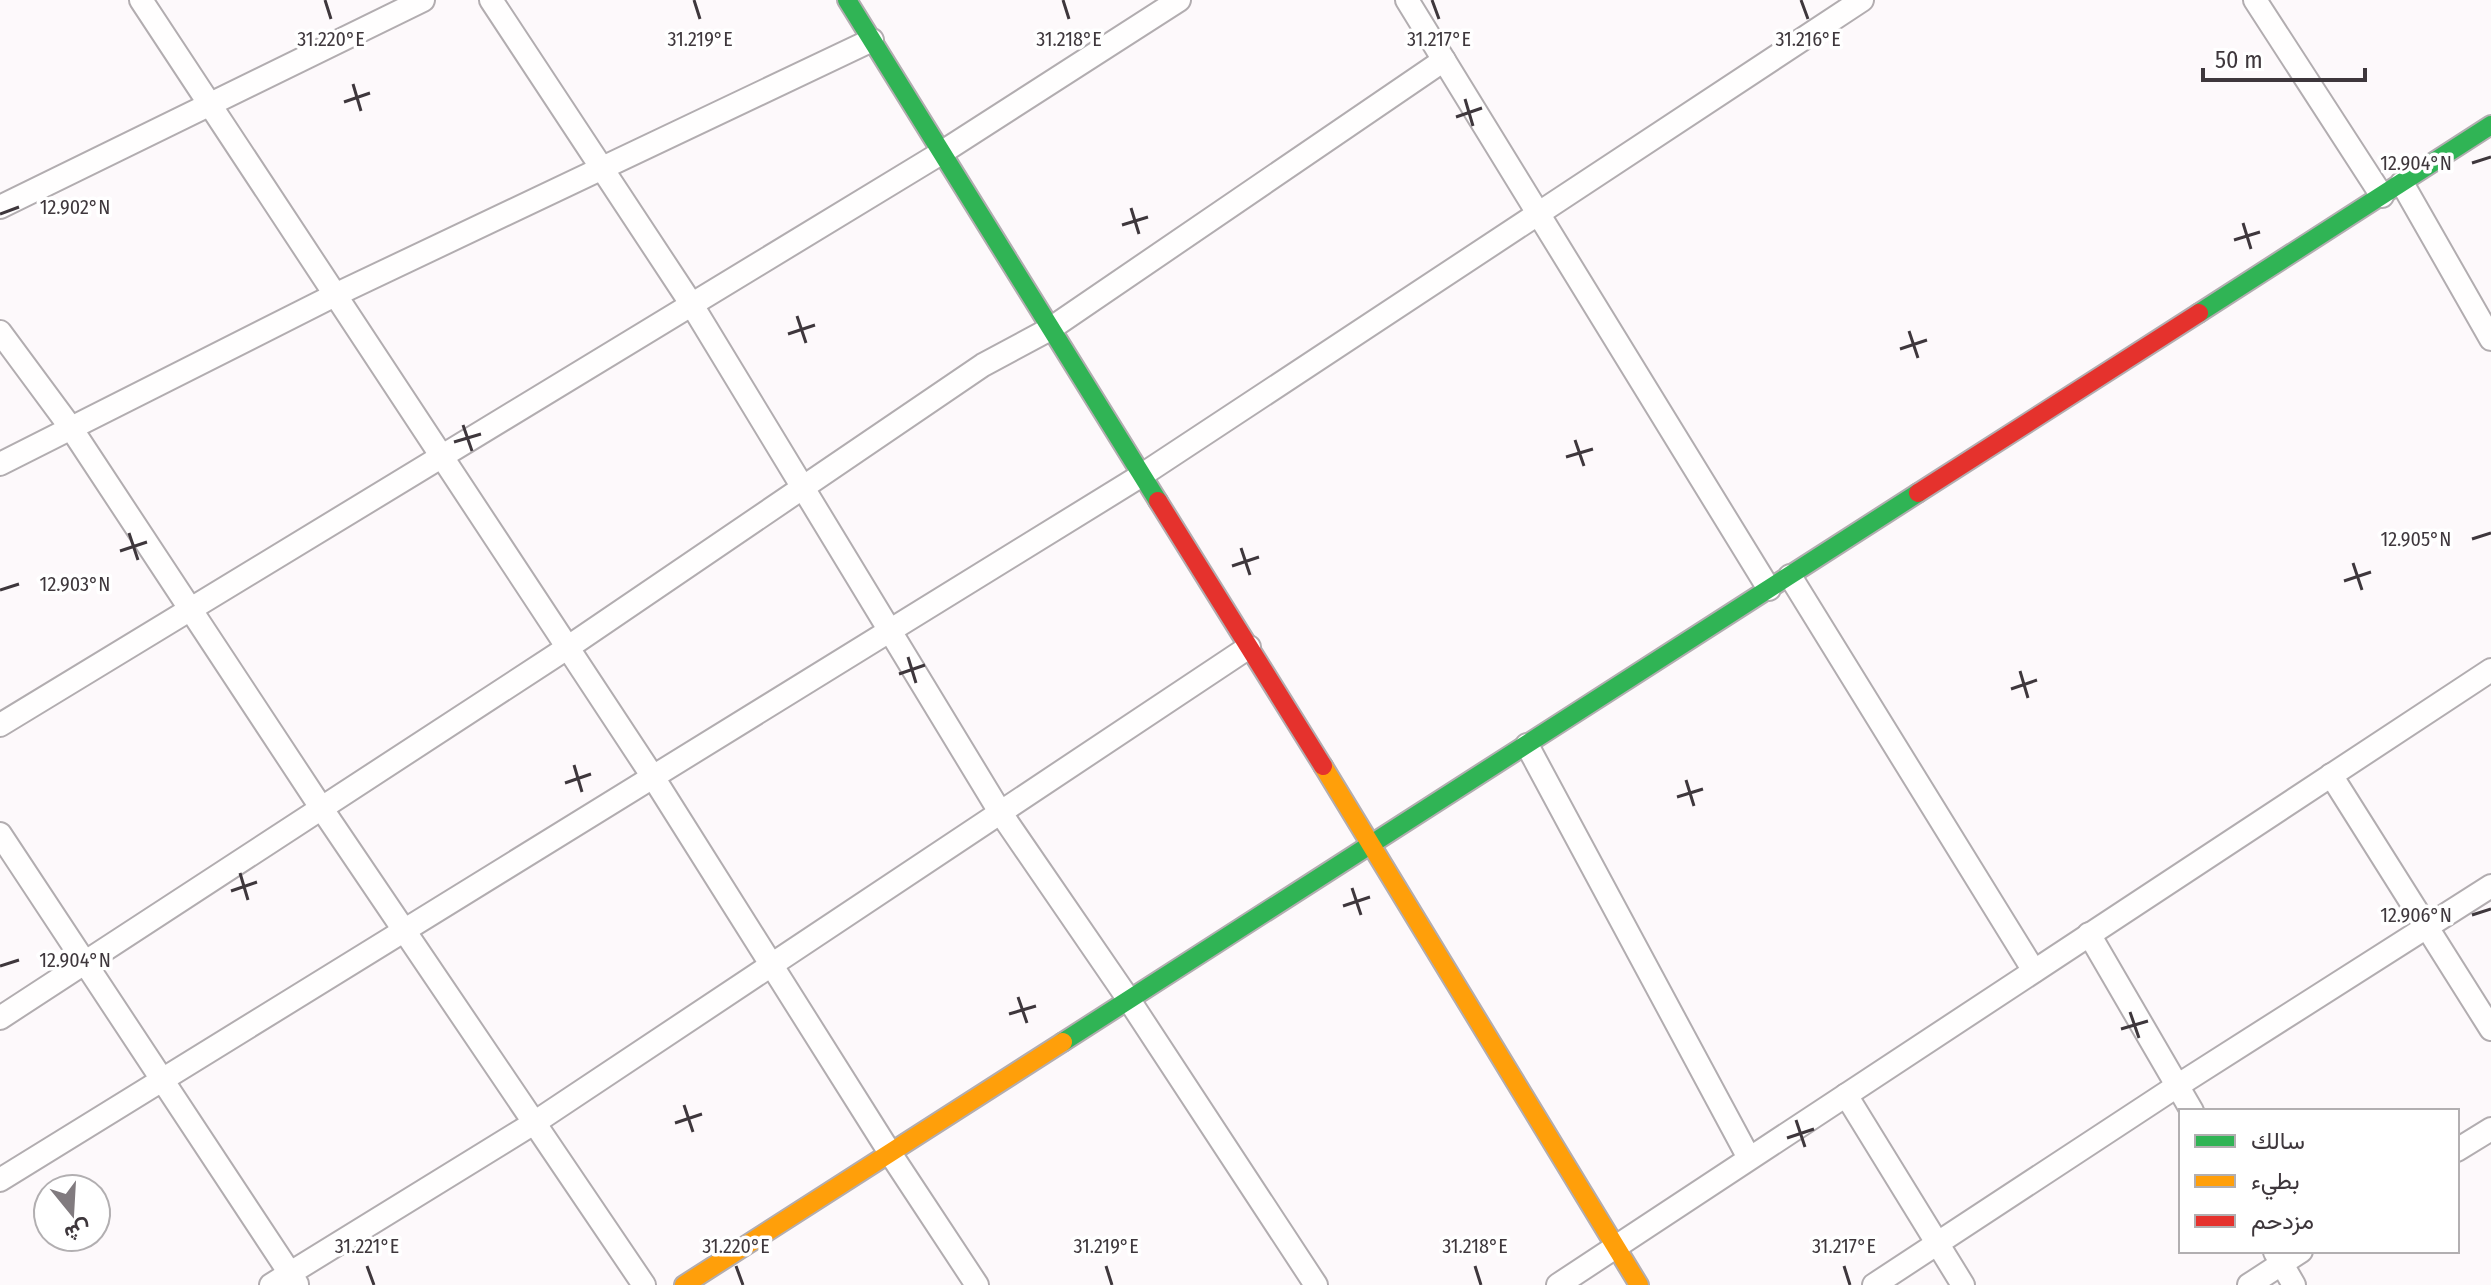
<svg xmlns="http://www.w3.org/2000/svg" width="2491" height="1285" font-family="'Fira Sans Condensed',Vazirmatn,sans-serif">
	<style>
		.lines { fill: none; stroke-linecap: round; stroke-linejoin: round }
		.street-casing { stroke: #b2adb0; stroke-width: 26 }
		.fast-casing { stroke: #b2adb0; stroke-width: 22 }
		.slow-casing { stroke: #b2adb0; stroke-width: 22 }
		.jam-casing { stroke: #b2adb0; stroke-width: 22 }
		.street { stroke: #fffefe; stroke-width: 22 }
		.fast { stroke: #30b455; stroke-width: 18 }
		.slow { stroke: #ff9f0a; stroke-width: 18 }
		.jam { stroke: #e5322d; stroke-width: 18 }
		.ticks { fill: none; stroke: #3e373c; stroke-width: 3 }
		.ticks-label { font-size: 20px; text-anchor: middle; fill: #3e373c; stroke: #fff; stroke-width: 7; stroke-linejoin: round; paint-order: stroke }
	</style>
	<rect width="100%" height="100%" fill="#fdf9fb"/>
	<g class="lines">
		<g class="street-casing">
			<g id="street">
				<path d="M 141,0 L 653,777 L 890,1153 L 977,1285"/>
				<path d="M 491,0 L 692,305 L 1000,812 L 1129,1000 L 1316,1285"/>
				<path d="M 1407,0 L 1769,589"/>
				<path d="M 2255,0 L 2382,196"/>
				<path d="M 2402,183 L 2491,339"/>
				<path d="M 0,207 L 423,0"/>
				<path d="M 0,332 L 71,428 L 322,809 L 644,1285"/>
				<path d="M 0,464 L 335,295 L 872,40"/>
				<path d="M 1790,576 L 2034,971"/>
				<path d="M 0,725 L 941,153 L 1179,0"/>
				<path d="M 1527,745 L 1749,1158"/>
				<path d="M 2331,775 L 2491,1029"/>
				<path d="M 0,834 L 297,1284"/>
				<path d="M 2089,934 L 2192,1111"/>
				<path d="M 0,1018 L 567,648 L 983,365 L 1050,329 L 1444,60"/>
				<path d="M 1846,1095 L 1963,1285"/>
				<path d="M 2457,1150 L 2491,1129"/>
				<path d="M 0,1180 L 1142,475 L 1862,0"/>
				<path d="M 2275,1252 L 2294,1285"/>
				<path d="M 271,1285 L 534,1123 L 1249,647"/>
				<path d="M 1558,1285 L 2491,670"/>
				<path d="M 1874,1285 L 2177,1086 L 2491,886"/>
				<path d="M 2249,1285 L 2301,1251"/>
			</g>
		</g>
		<g class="fast-casing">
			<g id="fast">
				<path d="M 847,0 L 1158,501"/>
				<path d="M 2199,313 L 2491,125"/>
				<path d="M 1063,1042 L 1918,493"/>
			</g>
		</g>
		<g class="slow-casing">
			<g id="slow">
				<path d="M 1323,766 L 1639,1285"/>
				<path d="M 684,1285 L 1063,1042"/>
			</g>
		</g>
		<g class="jam-casing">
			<g id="jam">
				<path d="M 1918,493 L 2199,313"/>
				<path d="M 1158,501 L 1323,766"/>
			</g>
		</g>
		<use href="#street" class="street"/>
		<use href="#fast" class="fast"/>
		<use href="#slow" class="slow"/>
		<use href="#jam" class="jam"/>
	</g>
	<path class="ticks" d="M 325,0 L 331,19M 694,0 L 700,19M 1063,0 L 1069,19M 1432,0 L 1439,19M 1801,0 L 1808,19M 353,84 L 361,111M 1465,99 L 1473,126M 344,102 L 370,93M 1456,117 L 1482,108M 2472,163 L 2491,157M 1131,208 L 1139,234M 0,214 L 19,207M 2243,223 L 2251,249M 1122,225 L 1148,217M 2234,240 L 2260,232M 797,316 L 806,343M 1909,331 L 1918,358M 788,334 L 815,325M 1900,349 L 1927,340M 463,425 L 472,451M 1575,440 L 1584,466M 454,442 L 481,434M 1566,457 L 1593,449M 129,533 L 138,560M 2472,539 L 2491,533M 1241,548 L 1250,575M 120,551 L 147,542M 2353,563 L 2362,590M 1232,566 L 1259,557M 2344,581 L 2371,572M 0,590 L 19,584M 908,657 L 916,683M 2020,671 L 2028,698M 899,674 L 925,665M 2011,689 L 2037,680M 574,765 L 582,792M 1686,780 L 1694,806M 565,783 L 591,774M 1677,797 L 1703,789M 240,873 L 248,900M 1352,888 L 1361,915M 231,891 L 257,882M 1343,906 L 1370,897M 2472,915 L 2491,909M 0,966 L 19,960M 1018,997 L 1027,1023M 2130,1012 L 2139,1038M 1009,1014 L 1036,1006M 2121,1029 L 2148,1021M 684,1105 L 693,1132M 1796,1120 L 1805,1147M 675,1123 L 702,1114M 1787,1138 L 1814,1129M 367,1266 L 374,1285M 736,1266 L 743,1285M 1106,1266 L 1112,1285M 1475,1266 L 1481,1285M 1844,1266 L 1850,1285"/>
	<g class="ticks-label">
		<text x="331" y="46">31.220°E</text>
		<text x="700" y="46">31.219°E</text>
		<text x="1069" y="46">31.218°E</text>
		<text x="1439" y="46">31.217°E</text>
		<text x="1808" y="46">31.216°E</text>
		<text x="2416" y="170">12.904°N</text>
		<text x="75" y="214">12.902°N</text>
		<text x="2416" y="546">12.905°N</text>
		<text x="75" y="591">12.903°N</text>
		<text x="2416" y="922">12.906°N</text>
		<text x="75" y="967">12.904°N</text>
		<text x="367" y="1253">31.221°E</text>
		<text x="736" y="1253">31.220°E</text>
		<text x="1106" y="1253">31.219°E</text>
		<text x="1475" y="1253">31.218°E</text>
		<text x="1844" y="1253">31.217°E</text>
	</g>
	<rect x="2179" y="1109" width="280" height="144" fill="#ffffff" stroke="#b2afb1" stroke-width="2"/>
	<rect x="2195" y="1135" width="40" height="12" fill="#30b455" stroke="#b2afb1" stroke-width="2"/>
	<text x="2251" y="1149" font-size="24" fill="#3e373c">سالك</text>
	<rect x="2195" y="1175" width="40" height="12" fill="#ff9f0a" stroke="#b2afb1" stroke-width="2"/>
	<text x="2251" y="1189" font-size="24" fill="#3e373c">بطيء</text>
	<rect x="2195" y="1215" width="40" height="12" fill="#e5322d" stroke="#b2afb1" stroke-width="2"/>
	<text x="2251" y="1229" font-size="24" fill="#3e373c">مزدحم</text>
	<g transform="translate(72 1213) rotate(162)"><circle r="38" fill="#ffffff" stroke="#b2afb1" stroke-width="2"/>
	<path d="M0-6L14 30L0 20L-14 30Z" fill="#817b7f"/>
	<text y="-12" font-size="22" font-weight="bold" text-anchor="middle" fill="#3e373c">ش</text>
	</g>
	<path d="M2203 68v12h162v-12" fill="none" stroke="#3e373c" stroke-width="4"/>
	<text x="2215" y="68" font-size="24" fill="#3e373c" stroke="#ffffff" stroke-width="6" paint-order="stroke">50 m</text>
</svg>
